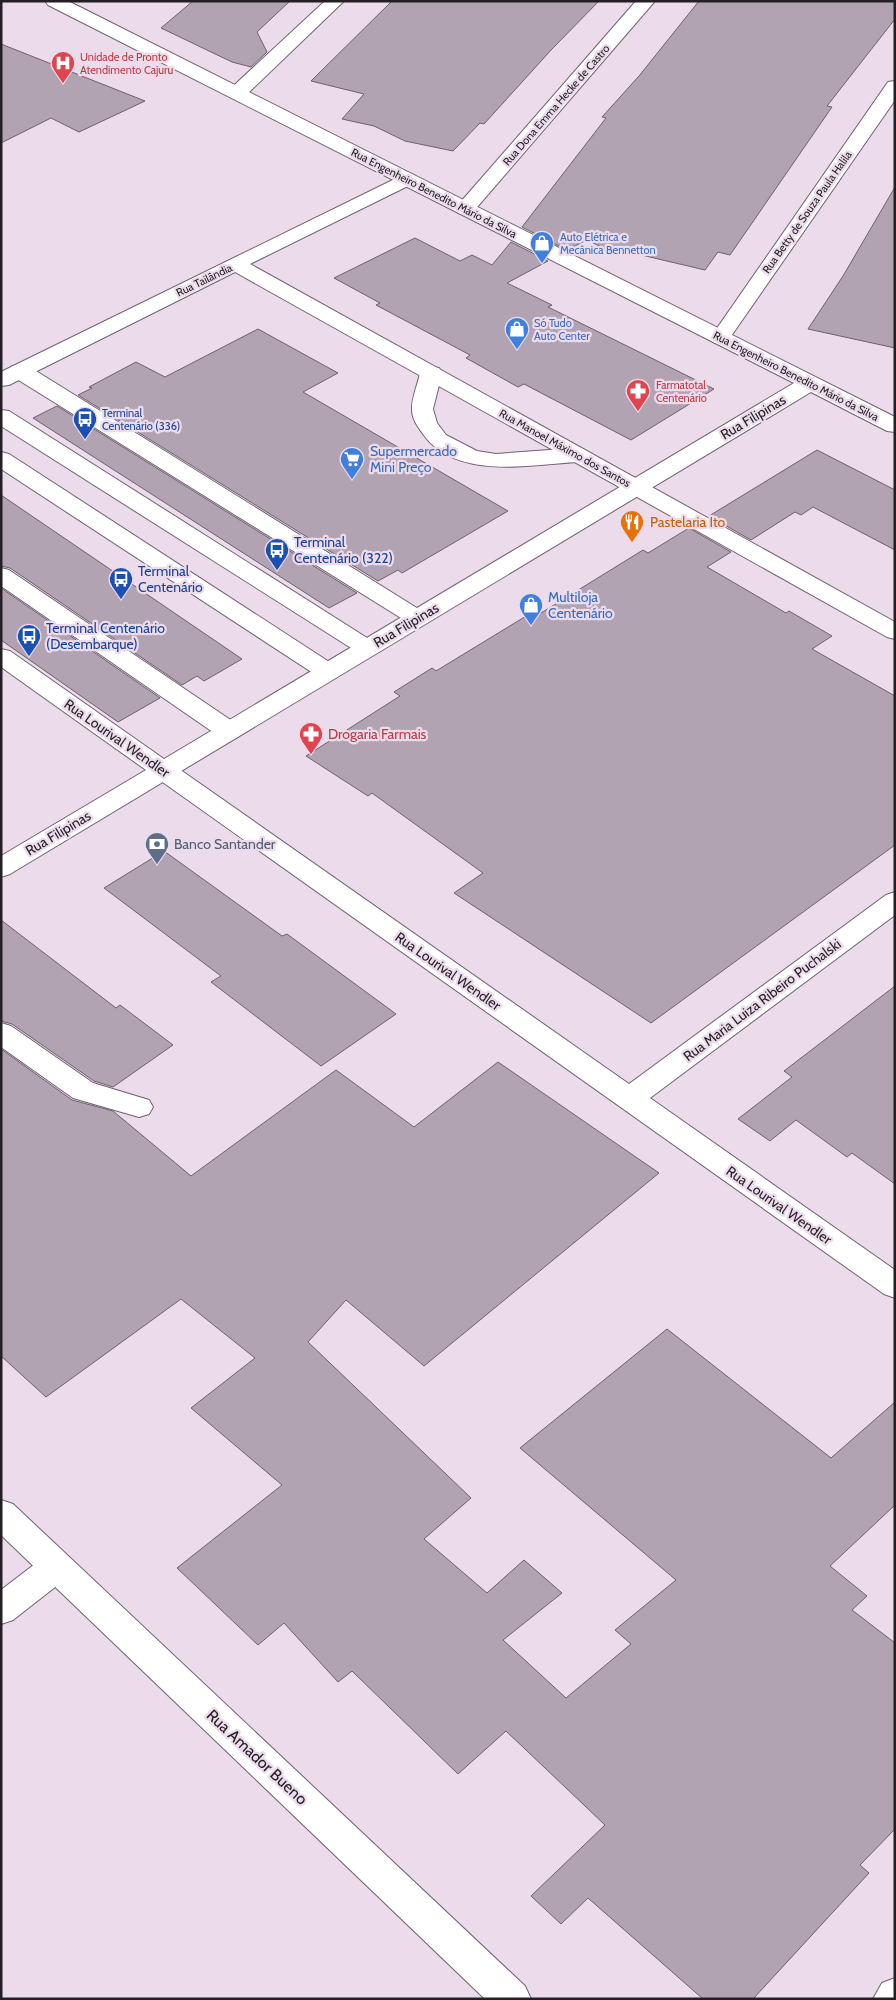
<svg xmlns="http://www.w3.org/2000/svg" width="896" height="2000" font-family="Cabin,sans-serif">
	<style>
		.building { fill: #b2a3b2; stroke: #6e606e }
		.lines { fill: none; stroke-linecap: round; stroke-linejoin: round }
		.lane-casing { stroke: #6f6170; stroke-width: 2 }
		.street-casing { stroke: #6f6170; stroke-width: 2 }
		.secondary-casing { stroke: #6f6170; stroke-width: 2 }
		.lane { fill: #fff; fill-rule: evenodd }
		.street { fill: #fff; fill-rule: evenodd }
		.secondary { fill: #fff; fill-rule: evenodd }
		.labels { text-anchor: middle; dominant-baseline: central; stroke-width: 4.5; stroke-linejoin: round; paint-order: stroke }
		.far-health-label { font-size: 11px; fill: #be3a42; stroke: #ebdbeb; text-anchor: start }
		.far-street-label { font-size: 11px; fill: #241f25; stroke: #ebdbeb }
		.far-shop-label { font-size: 11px; fill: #366cbe; stroke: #ebdbeb; text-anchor: start }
		.far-transit-label { font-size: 11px; fill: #164399; stroke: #ebdbeb; text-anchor: start }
		.street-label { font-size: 14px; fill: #241f25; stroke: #ebdbeb }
		.shop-label { font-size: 14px; fill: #366cbe; stroke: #ebdbeb; text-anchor: start }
		.food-label { font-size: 14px; fill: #c56008; stroke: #ebdbeb; text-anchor: start }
		.transit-label { font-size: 14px; fill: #164399; stroke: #ebdbeb; text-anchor: start }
		.health-label { font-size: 14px; fill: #be3a42; stroke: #ebdbeb; text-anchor: start }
		.service-label { font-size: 14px; fill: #4e5e75; stroke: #ebdbeb; text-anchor: start }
		.near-street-label { font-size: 16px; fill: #241f25; stroke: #ebdbeb }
	</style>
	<rect width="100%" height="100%" fill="#ebdbeb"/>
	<g class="building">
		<path d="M 193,1 L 290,1 L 257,32 L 267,52 L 251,67 L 232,62 L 161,28 Z"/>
		<path d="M 392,1 L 599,1 L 552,49 L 484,124 L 480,123 L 453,151 L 405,141 L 374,126 L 342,119 L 364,94 L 311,81 Z"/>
		<path d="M 699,1 L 895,1 L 895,19 L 827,106 L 832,107 L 730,255 L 718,252 L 705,270 L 616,249 L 614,253 L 587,240 L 567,250 L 522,227 L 606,118 L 602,117 L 639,76 Z"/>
		<path d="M 1,44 L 145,101 L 79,132 L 51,118 L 1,143 Z"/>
		<path d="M 895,187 L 895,348 L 808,329 L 843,276 Z"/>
		<path d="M 415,238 L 460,261 L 472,255 L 492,265 L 511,242 L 548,261 L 507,283 L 552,305 L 548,307 L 714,389 L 631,440 L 524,384 L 518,387 L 466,358 L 470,355 L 376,305 L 380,303 L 334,278 Z"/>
		<path d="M 258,329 L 338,373 L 303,392 L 508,511 L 402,573 L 398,570 L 378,581 L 78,395 L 92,388 L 89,387 L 136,362 L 165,377 Z"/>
		<path d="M 57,406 L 357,593 L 329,608 L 33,418 Z"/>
		<path d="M 817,450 L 895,490 L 895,550 L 813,507 L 801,515 L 795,512 L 751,540 L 709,516 Z"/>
		<path d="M 1,495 L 242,659 L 204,681 L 197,676 L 182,685 L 10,568 L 1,566 Z"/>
		<path d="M 689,528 L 731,552 L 707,567 L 786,613 L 789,611 L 832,636 L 812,649 L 895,696 L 895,845 L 651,1023 L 454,893 L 483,873 L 372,793 L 368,796 L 306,756 L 400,696 L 394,692 L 432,668 L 436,671 L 536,610 L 541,613 L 643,550 L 648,553 Z"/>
		<path d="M 1,588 L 160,698 L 118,722 L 1,640 Z"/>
		<path d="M 164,851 L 282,936 L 287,934 L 396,1014 L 321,1066 L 211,982 L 221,976 L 104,888 Z"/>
		<path d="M 1,920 L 116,1008 L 120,1005 L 173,1045 L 113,1087 L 94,1081 L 12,1024 L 1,1021 Z"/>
		<path d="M 895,986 L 895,1184 L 852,1153 L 847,1157 L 796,1120 L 770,1141 L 738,1119 L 792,1077 L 784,1071 Z"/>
		<path d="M 1,1049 L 72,1100 L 113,1111 L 191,1176 L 336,1070 L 414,1127 L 498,1062 L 659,1173 L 424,1366 L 346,1300 L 308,1342 L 471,1498 L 424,1539 L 487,1593 L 524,1560 L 562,1593 L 503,1640 L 566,1698 L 631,1644 L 615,1630 L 676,1580 L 520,1448 L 667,1329 L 831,1458 L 895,1402 L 895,1505 L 830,1566 L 867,1596 L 852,1610 L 895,1643 L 895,1829 L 860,1865 L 869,1873 L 753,1999 L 703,1999 L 588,1898 L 561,1924 L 531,1896 L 605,1825 L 506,1731 L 458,1774 L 352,1671 L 338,1682 L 284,1623 L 258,1645 L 177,1568 L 282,1485 L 191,1408 L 255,1358 L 181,1299 L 46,1397 L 1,1356 Z"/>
	</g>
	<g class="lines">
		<g class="lane-casing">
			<g id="lane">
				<path d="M 20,365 L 28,366 L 425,613 L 429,618 L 425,623 L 417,625 L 409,623 L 12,376 L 9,371 L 12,366 Z"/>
				<path d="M 431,367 L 439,368 L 442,373 L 433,409 L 437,423 L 446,435 L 477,451 L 496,454 L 577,448 L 585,450 L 588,455 L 585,460 L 577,462 C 529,465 455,480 423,434 C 418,427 412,419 412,410 C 411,399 418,384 420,373 L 423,368 Z"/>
				<path d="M 1,410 L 9,411 L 375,643 L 379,648 L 375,653 L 367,655 L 359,653 L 1,426 Z"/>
				<path d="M 1,452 L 9,454 L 337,667 L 340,672 L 337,677 L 328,680 L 319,677 L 1,469 Z"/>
				<path d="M 1,568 L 9,570 L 238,725 L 241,731 L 238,737 L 229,739 L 220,737 L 1,586 Z"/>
				<path d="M 1,1023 L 11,1026 L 93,1083 L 149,1100 L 153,1107 L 149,1114 L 139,1117 L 73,1098 L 1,1047 Z"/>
			</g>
		</g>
		<g class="street-casing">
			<g id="street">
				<path d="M 325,1 L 344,1 L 244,97 L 237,99 L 230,97 L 228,93 L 230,89 Z"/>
				<path d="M 636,1 L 655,1 L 472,213 L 465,215 L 458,213 L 455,209 L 458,205 Z"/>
				<path d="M 895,81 L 895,100 L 727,342 L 720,344 L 713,342 L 710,338 L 713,334 L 888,82 Z"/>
				<path d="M 407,173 L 414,175 L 417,179 L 414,183 L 250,264 L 895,622 L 895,639 L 887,637 L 235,272 L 9,385 L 1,386 L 1,372 Z"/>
				<path d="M 163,762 L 172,764 L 629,1084 L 886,895 L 895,892 L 895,915 L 650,1098 L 895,1270 L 895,1298 L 884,1294 L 154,776 L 150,770 L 154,764 Z"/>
				<path d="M 56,1553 L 68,1557 L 73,1567 L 68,1577 L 13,1620 L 1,1624 L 1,1590 L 44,1557 Z"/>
				<path d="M 895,1978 L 895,1999 L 873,1999 L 882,1983 Z"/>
			</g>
		</g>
		<g class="secondary-casing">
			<g id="secondary">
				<path d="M 45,1 L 68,1 L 895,417 L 895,432 L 887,431 L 811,392 L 10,874 L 1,877 L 1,856 L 146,770 L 1,667 L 1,649 L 10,651 L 164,759 L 794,383 L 48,5 Z"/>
				<path d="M 1,1500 L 13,1504 L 525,1986 L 531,1999 L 485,1999 L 1,1535 Z"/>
			</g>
		</g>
		<use href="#lane" class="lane"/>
		<use href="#street" class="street"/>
		<use href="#secondary" class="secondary"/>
	</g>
	<defs>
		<g id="hospital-pin" transform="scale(1.25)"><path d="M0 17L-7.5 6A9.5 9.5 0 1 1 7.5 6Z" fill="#e0444e" stroke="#ebdbeb"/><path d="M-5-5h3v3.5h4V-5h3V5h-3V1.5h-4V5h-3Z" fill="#fff"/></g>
		<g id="shop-pin" transform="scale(1.25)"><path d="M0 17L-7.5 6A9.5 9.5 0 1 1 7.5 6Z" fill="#3f7fe0" stroke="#ebdbeb"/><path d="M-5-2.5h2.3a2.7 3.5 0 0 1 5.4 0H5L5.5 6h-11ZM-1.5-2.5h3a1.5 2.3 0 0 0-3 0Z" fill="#fff"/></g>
		<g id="pharmacy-pin" transform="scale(1.25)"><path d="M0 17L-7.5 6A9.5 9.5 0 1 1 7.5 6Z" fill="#e0444e" stroke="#ebdbeb"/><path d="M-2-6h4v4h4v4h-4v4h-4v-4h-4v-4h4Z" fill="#fff"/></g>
		<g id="bus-pin" transform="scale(1.25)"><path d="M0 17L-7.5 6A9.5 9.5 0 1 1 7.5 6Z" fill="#1a4fb4" stroke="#ebdbeb"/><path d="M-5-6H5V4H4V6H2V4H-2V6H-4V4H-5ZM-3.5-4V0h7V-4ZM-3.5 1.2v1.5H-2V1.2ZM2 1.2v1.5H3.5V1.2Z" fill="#fff"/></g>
		<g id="supermarket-pin" transform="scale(1.25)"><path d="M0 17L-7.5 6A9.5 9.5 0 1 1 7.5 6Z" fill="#3f7fe0" stroke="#ebdbeb"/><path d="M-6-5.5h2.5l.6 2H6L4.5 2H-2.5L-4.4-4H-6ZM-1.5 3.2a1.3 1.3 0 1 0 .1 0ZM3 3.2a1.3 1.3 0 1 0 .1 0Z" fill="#fff"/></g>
		<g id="restaurant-pin" transform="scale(1.25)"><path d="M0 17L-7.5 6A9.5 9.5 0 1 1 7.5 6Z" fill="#e8710a" stroke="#ebdbeb"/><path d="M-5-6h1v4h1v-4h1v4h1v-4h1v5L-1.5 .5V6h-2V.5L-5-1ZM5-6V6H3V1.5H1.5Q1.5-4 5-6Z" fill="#fff"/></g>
		<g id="bank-pin" transform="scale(1.25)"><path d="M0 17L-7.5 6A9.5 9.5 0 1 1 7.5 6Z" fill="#5c6f8a" stroke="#ebdbeb"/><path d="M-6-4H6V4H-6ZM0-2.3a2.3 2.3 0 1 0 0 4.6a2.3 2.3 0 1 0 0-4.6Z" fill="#fff"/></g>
	</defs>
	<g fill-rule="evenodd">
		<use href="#hospital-pin" x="63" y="63"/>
		<use href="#shop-pin" x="542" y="243"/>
		<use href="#shop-pin" x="517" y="329"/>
		<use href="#pharmacy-pin" x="638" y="391"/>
		<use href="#bus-pin" x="85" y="419"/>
		<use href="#supermarket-pin" x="352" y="459"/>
		<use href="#restaurant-pin" x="632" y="522"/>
		<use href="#bus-pin" x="277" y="550"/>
		<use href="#bus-pin" x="121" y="579"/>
		<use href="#shop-pin" x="531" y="605"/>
		<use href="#bus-pin" x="29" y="636"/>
		<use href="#pharmacy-pin" x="311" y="734"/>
		<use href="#bank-pin" x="157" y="844"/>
	</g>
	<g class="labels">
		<g class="far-health-label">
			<text x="80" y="57">Unidade de Pronto<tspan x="80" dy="13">Atendimento Cajuru</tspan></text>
			<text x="656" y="385">Farmatotal<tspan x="656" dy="13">Centenário</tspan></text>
		</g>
		<g class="far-street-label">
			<text transform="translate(556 105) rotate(-49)">Rua Dona Emma Hecke de Castro</text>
			<text transform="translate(434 193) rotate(27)">Rua Engenheiro Benedito Mário da Silva</text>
			<text transform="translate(807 212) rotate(-55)">Rua Betty de Souza Paula Halila</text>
			<text transform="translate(204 280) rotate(-26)">Rua Tailândia</text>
			<text transform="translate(796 376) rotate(27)">Rua Engenheiro Benedito Mário da Silva</text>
			<text transform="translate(565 448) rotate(29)">Rua Manoel Máximo dos Santos</text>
		</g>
		<g class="far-shop-label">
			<text x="560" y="237">Auto Elétrica e<tspan x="560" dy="13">Mecânica Bennetton</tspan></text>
			<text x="534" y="323">Só Tudo<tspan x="534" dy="13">Auto Center</tspan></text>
		</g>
		<g class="far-transit-label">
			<text x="102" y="413">Terminal<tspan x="102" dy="13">Centenário (336)</tspan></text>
		</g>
		<g class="street-label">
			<text transform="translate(753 417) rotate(-31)">Rua Filipinas</text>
			<text transform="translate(406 625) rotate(-31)">Rua Filipinas</text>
			<text transform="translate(117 738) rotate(35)">Rua Lourival Wendler</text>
			<text transform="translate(58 833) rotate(-31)">Rua Filipinas</text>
			<text transform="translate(448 971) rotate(35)">Rua Lourival Wendler</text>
			<text transform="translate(762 1000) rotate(-37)">Rua Maria Luiza Ribeiro Puchalski</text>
			<text transform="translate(779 1205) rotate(35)">Rua Lourival Wendler</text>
		</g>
		<g class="shop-label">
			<text x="370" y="451">Supermercado<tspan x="370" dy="16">Mini Preço</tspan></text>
			<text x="548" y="597">Multiloja<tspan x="548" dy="16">Centenário</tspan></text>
		</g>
		<g class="food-label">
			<text x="650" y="522">Pastelaria Ito</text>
		</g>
		<g class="transit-label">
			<text x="294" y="542">Terminal<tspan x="294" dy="16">Centenário (322)</tspan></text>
			<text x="138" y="571">Terminal<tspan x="138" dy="16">Centenário</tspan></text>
			<text x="46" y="628">Terminal Centenário<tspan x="46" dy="16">(Desembarque)</tspan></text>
		</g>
		<g class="health-label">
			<text x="328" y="734">Drogaria Farmais</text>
		</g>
		<g class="service-label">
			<text x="174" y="844">Banco Santander</text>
		</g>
		<g class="near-street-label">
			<text transform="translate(257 1757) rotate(43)">Rua Amador Bueno</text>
		</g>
	</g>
	<rect width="896" height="2000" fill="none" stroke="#241f25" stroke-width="5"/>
</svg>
